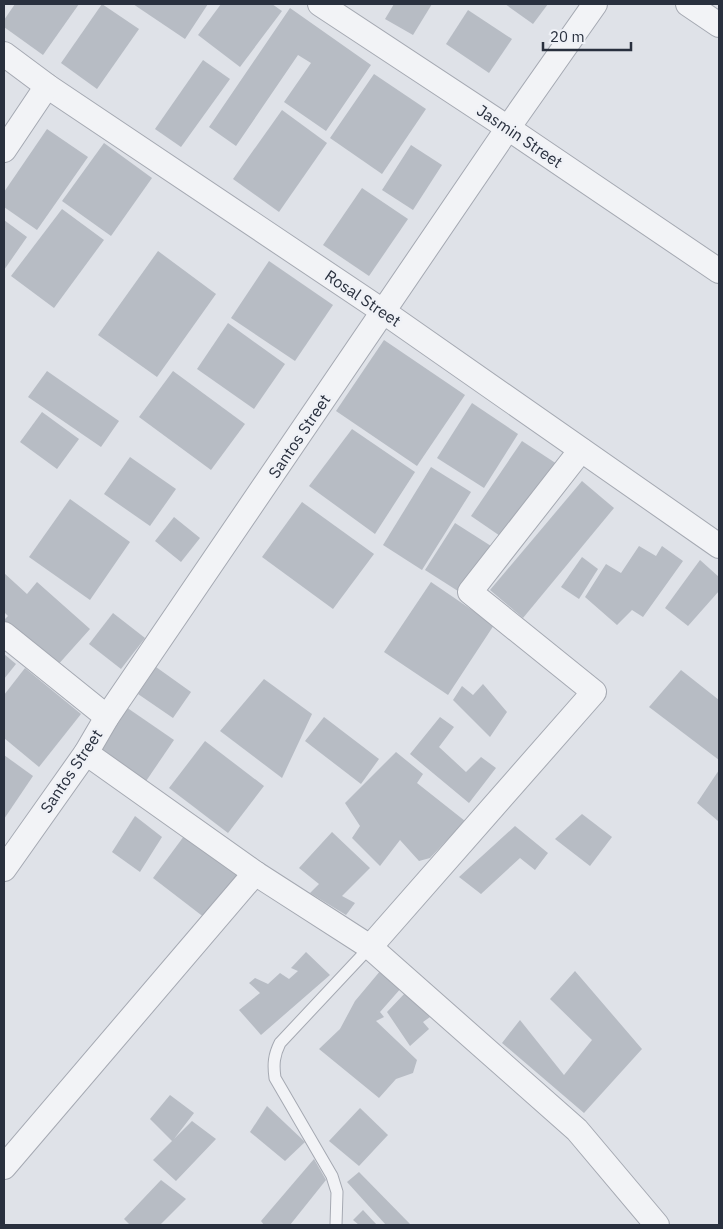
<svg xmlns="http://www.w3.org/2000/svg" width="723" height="1229" font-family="'IBM Plex Sans',sans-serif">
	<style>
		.building { fill: #b7bcc4 }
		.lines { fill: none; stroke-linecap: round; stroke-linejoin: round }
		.service-casing { stroke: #a5a9b2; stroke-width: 13 }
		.minor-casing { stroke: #a5a9b2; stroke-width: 26 }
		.service { stroke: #f2f3f6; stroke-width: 11 }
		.minor { stroke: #f2f3f6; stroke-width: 24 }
		.labels { text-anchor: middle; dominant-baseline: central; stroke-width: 5; stroke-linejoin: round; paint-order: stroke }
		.street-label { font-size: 16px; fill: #29303e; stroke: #eff1f6 }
	</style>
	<rect width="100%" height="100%" fill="#dfe2e8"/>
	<g class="building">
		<path d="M 15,4 L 79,4 L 43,55 L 4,27 L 4,20 Z"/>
		<path d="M 102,4 L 139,29 L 97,89 L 61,63 Z"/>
		<path d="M 133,4 L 208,4 L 185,39 Z"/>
		<path d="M 221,4 L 272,4 L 282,11 L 240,67 L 198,35 Z"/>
		<path d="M 394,4 L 432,4 L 413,35 L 385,19 Z"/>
		<path d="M 505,4 L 548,4 L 533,24 Z"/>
		<path d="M 290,8 L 371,65 L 326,131 L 284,102 L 311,63 L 298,55 L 236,146 L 209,127 Z"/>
		<path d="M 468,10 L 512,39 L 489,73 L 446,44 Z"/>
		<path d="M 203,60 L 230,79 L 181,147 L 155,129 Z"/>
		<path d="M 374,74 L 426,109 L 382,174 L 330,138 Z"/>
		<path d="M 282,110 L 327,143 L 279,212 L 233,179 Z"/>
		<path d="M 47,129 L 88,157 L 37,230 L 4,207 L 4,192 Z"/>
		<path d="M 104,143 L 152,178 L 111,236 L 62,201 Z"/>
		<path d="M 411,145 L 442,165 L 413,210 L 382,190 Z"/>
		<path d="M 362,188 L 408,219 L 369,276 L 323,245 Z"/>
		<path d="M 62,209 L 104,240 L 54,308 L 11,276 Z"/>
		<path d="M 4,220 L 27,237 L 4,270 Z"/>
		<path d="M 158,251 L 216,294 L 157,377 L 98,335 Z"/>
		<path d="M 269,261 L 333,305 L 295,361 L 231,318 Z"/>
		<path d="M 228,323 L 285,364 L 254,409 L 197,369 Z"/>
		<path d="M 384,340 L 465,395 L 417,466 L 336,411 Z"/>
		<path d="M 47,371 L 119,421 L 101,447 L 28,397 Z"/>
		<path d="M 173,371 L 245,424 L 211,470 L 139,417 Z"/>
		<path d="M 472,403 L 518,434 L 484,488 L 437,458 Z"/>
		<path d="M 42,412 L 79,439 L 57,469 L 20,442 Z"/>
		<path d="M 352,429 L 415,472 L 375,534 L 309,486 Z"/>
		<path d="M 522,441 L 557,464 L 506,540 L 471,516 Z"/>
		<path d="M 130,457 L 176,489 L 150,526 L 104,494 Z"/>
		<path d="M 431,467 L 471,492 L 422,570 L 383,545 Z"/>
		<path d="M 582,481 L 614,508 L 523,618 L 490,590 Z"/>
		<path d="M 70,499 L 130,542 L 90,600 L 29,557 Z"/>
		<path d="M 302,502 L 374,554 L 333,609 L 262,557 Z"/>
		<path d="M 174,517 L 200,538 L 181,562 L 155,541 Z"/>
		<path d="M 455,523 L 491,546 L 461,593 L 425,570 Z"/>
		<path d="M 639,546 L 656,556 L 662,546 L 683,561 L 643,617 L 632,610 L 617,625 L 585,597 L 606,564 L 621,573 Z"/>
		<path d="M 582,557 L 598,569 L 579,599 L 561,587 Z"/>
		<path d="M 700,560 L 719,577 L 719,591 L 688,626 L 665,608 Z"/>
		<path d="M 4,573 L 27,594 L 37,582 L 90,629 L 56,667 L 4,620 L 8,616 L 4,612 Z"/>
		<path d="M 431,582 L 494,625 L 448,695 L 384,652 Z"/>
		<path d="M 113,613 L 145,638 L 121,669 L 89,644 Z"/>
		<path d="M 4,654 L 16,664 L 4,679 Z"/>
		<path d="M 156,667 L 191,692 L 173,718 L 138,694 Z"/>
		<path d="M 25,668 L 81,714 L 39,767 L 4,738 L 4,695 Z"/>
		<path d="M 681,670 L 719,700 L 719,760 L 649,707 Z"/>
		<path d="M 264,679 L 312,714 L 282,778 L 220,731 Z"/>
		<path d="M 483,684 L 507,712 L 490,737 L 453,700 L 462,686 L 473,695 Z"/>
		<path d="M 126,707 L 174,740 L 142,787 L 94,753 Z"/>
		<path d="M 324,717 L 379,759 L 361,784 L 305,741 Z"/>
		<path d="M 440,717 L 454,727 L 439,747 L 466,772 L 481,757 L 496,768 L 469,803 L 410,754 Z"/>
		<path d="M 205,741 L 264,786 L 228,833 L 169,788 Z"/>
		<path d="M 396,752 L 423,774 L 417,783 L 465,821 L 430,858 L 419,861 L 400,840 L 380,866 L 352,838 L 360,826 L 345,803 Z"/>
		<path d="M 4,755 L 33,776 L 4,819 Z"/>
		<path d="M 719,770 L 719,820 L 718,821 L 697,803 Z"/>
		<path d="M 582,814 L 612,837 L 590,866 L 555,839 Z"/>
		<path d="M 135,816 L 162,837 L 140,872 L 112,852 Z"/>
		<path d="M 515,826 L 548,853 L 535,870 L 520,858 L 481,894 L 459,877 Z"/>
		<path d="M 187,832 L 240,872 L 205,918 L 153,878 Z"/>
		<path d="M 332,832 L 370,868 L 342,896 L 355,903 L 346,915 L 310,893 L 319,884 L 299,868 Z"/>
		<path d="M 306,952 L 330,975 L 261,1035 L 239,1010 L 260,993 L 249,983 L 255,978 L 268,984 L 280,973 L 289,979 L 298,971 L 291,968 Z"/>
		<path d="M 381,970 L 402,987 L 380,1012 L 384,1017 L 376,1021 L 417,1060 L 413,1073 L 396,1079 L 379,1098 L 319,1049 L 340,1029 L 355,1001 Z"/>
		<path d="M 575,971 L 642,1049 L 584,1113 L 502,1043 L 520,1020 L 564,1075 L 592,1040 L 550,999 Z"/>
		<path d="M 406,992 L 430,1017 L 423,1022 L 429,1029 L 410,1046 L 387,1012 Z"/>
		<path d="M 170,1095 L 194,1113 L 174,1139 L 192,1121 L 216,1139 L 176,1181 L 153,1160 L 172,1141 L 150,1119 Z"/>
		<path d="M 267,1106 L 305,1142 L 285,1161 L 250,1132 Z"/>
		<path d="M 360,1108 L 388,1135 L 359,1166 L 329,1141 Z"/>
		<path d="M 314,1159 L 326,1180 L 290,1225 L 264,1225 L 261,1221 Z"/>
		<path d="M 359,1172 L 411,1225 L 386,1225 L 347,1182 Z"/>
		<path d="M 161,1180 L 186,1199 L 160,1225 L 130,1225 L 124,1219 Z"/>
		<path d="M 363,1210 L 377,1225 L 359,1225 L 353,1220 Z"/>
	</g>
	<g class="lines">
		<g class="service-casing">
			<path id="service" d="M 336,1225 L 337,1192 L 332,1176 L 275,1078 C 273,1064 274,1055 280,1043 L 370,947"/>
		</g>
		<g class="minor-casing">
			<g id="minor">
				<path d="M 320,4 L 508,128 L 719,271"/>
				<path d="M 688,4 L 719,25"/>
				<path d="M 4,54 L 47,86 L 384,312 L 719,546"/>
				<path d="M 4,150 L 47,86"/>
				<path d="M 4,634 L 107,717"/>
				<path d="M 86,753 L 255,873 L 370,947 L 577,1130 L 657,1225"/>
				<path d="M 4,869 L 86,753 L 107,717 L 508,128 L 595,4"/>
				<path d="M 370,947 L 594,692 L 470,592 L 581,450"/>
				<path d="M 4,1167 L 255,873"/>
			</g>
		</g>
		<use href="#service" class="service"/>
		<use href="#minor" class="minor"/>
	</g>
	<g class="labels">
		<g class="street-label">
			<text transform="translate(520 136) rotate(34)">Jasmin Street</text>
			<text transform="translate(363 298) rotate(34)">Rosal Street</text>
			<text transform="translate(299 436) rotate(-56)">Santos Street</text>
			<text transform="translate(71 771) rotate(-56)">Santos Street</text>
		</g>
	</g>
	<rect width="723" height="1229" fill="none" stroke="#29303e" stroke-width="10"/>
	<path d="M543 42v8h88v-8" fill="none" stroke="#29303e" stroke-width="2.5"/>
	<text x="550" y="42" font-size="15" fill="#29303e" stroke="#eff1f6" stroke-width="4" paint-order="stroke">20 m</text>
</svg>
